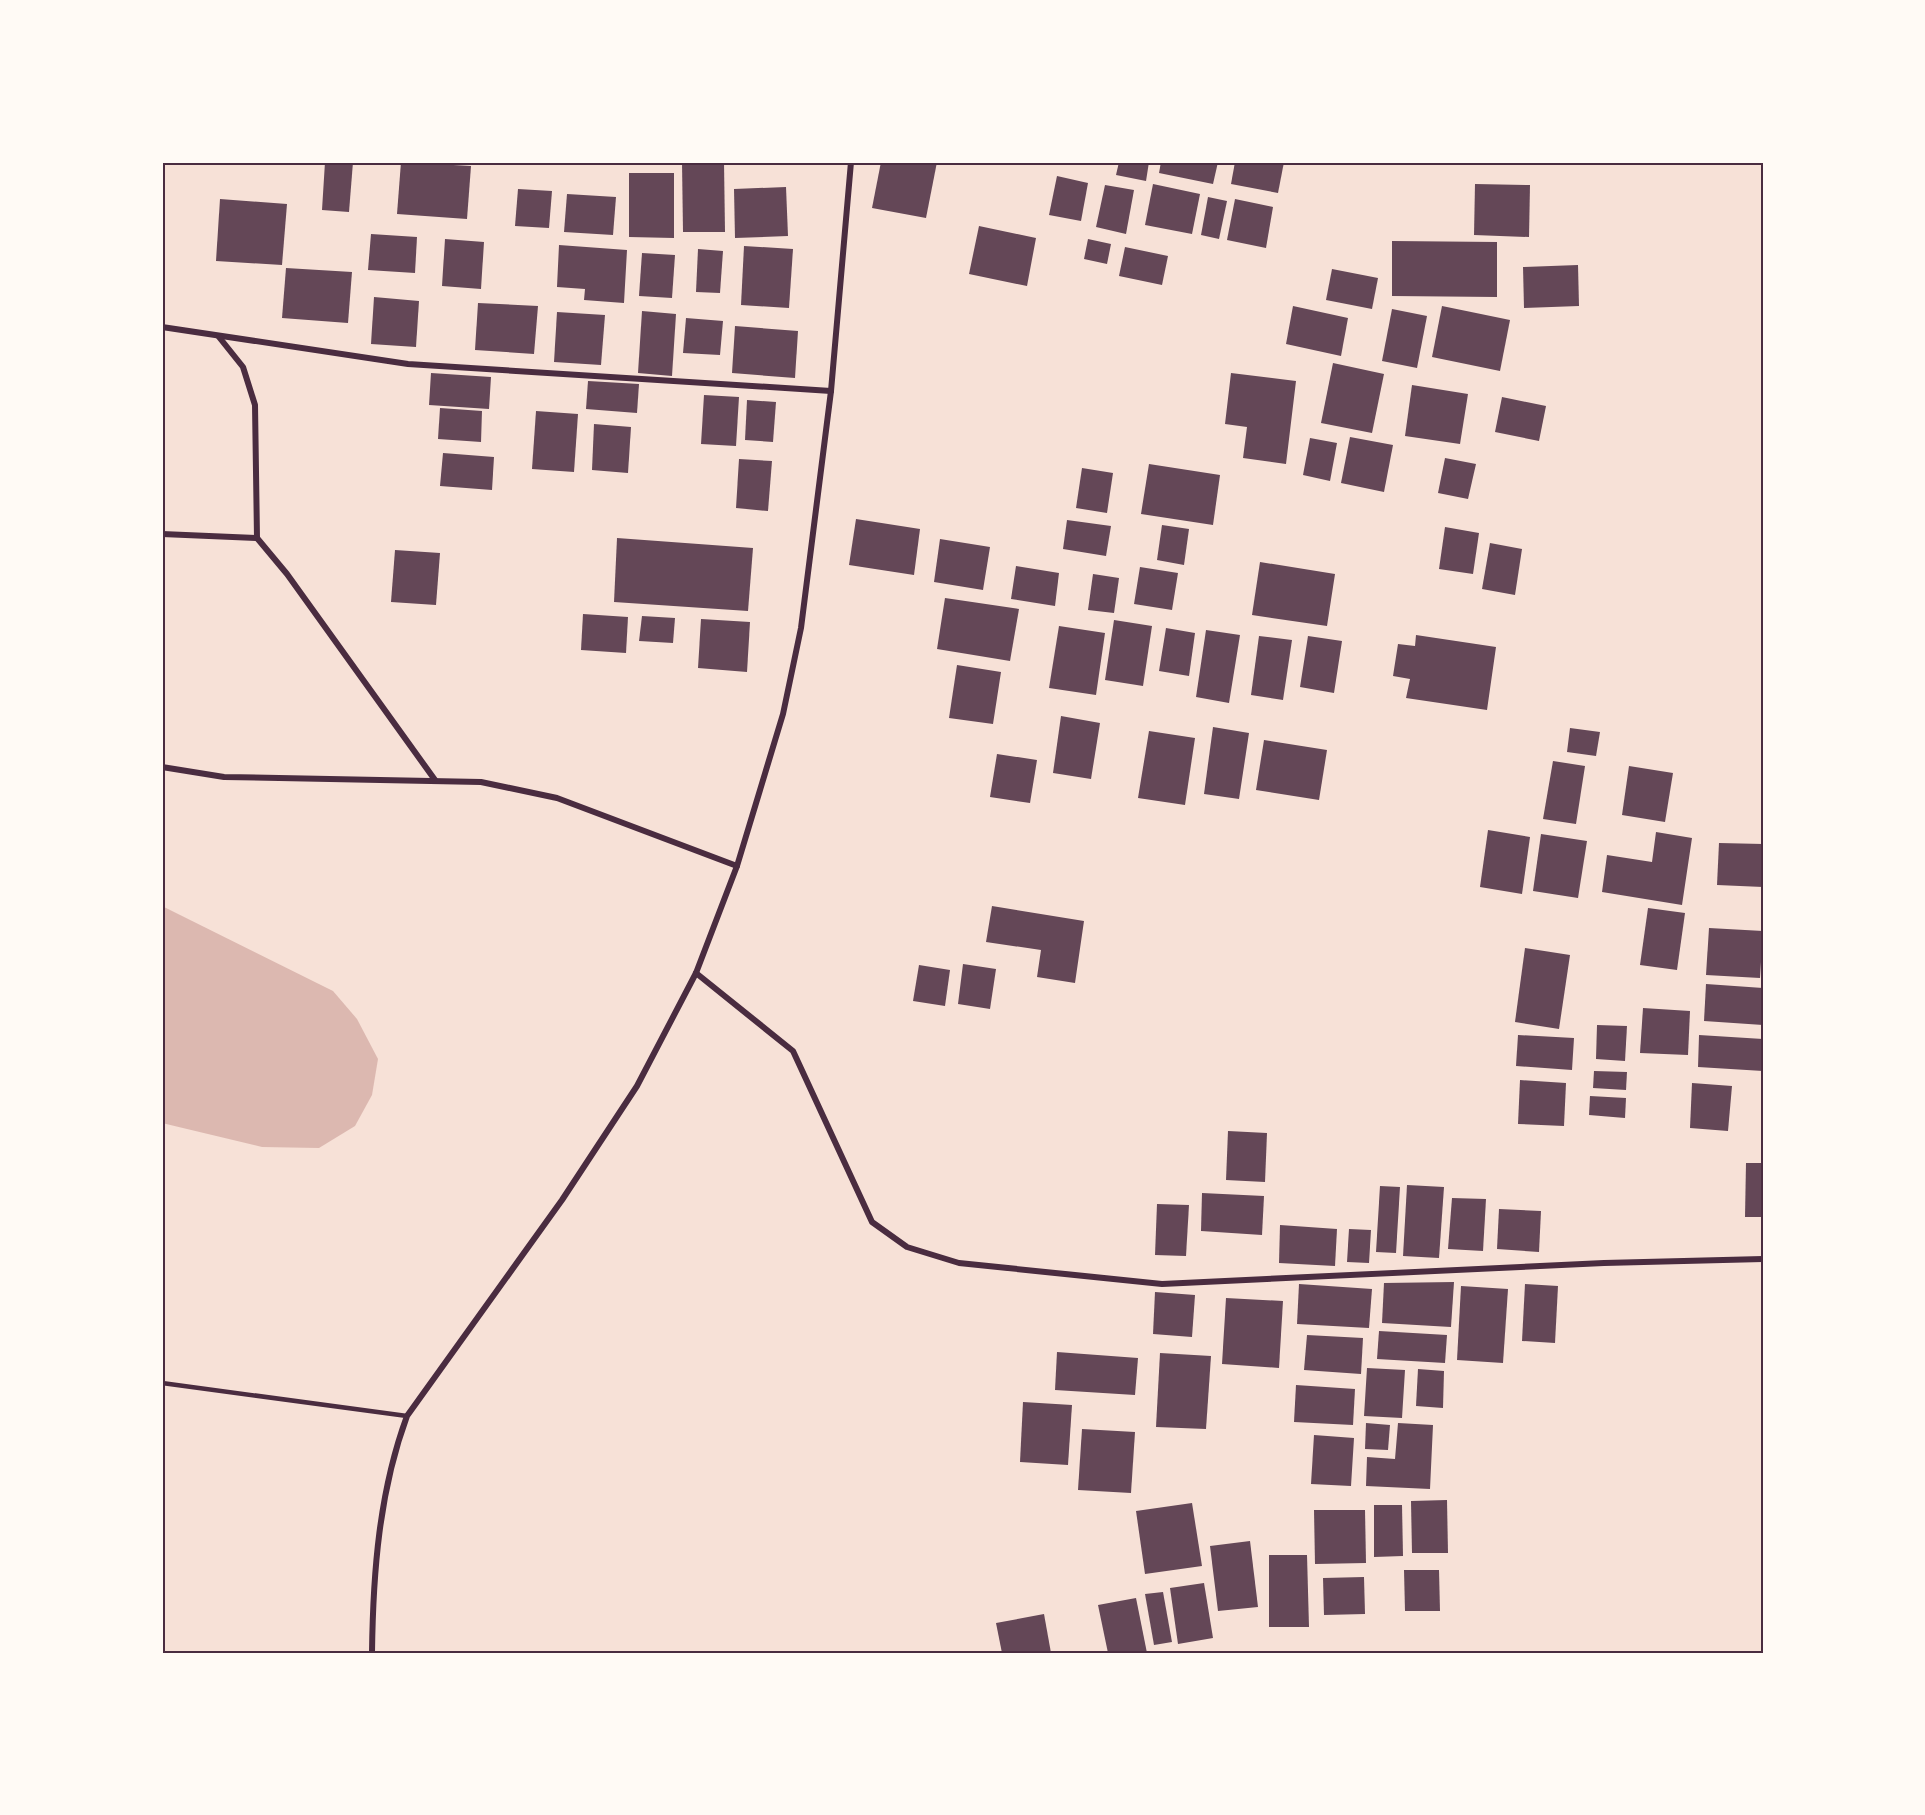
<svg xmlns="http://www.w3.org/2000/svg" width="1925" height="1815" font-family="'PT Sans',sans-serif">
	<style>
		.water { fill: #dcb8b0 }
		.building { fill: #644757 }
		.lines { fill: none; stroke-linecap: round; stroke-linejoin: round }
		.service { stroke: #4a2c40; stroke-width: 4.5 }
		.minor { stroke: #4a2c40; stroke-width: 6 }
		.neatline { fill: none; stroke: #4a2c40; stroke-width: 2 }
	</style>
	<rect width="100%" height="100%" fill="#f7e1d7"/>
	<path class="water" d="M 162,906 L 333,991 L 357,1019 L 378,1059 L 372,1095 L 355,1126 L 319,1148 L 262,1147 L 162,1123 Z"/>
	<g class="building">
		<path d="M 325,162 L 353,162 L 349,212 L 322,210 Z"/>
		<path d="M 401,162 L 471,166 L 467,219 L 397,214 Z"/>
		<path d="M 682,162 L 724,162 L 725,232 L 683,232 Z"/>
		<path d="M 881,162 L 937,162 L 926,218 L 872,208 Z"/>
		<path d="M 1119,162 L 1149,162 L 1146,181 L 1116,175 Z"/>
		<path d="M 1161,162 L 1218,162 L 1213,184 L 1159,173 Z"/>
		<path d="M 1235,162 L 1284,162 L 1278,193 L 1231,184 Z"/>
		<path d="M 629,173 L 674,173 L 674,238 L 629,237 Z"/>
		<path d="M 1057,176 L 1088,183 L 1081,221 L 1049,215 Z"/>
		<path d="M 1153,184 L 1200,194 L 1192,234 L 1145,225 Z"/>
		<path d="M 1475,184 L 1530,185 L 1529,237 L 1474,235 Z"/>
		<path d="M 1105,185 L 1134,190 L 1126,234 L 1096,227 Z"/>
		<path d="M 786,187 L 788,236 L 735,238 L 734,189 Z"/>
		<path d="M 518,189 L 552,191 L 549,228 L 515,226 Z"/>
		<path d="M 567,194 L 616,197 L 613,235 L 564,232 Z"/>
		<path d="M 1208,197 L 1227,201 L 1219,239 L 1201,235 Z"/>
		<path d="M 220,199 L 287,204 L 282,265 L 216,261 Z"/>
		<path d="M 1235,199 L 1273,207 L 1266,248 L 1227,240 Z"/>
		<path d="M 979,226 L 1036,238 L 1027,286 L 969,274 Z"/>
		<path d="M 371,234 L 417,237 L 415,273 L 368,270 Z"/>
		<path d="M 445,239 L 484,242 L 481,289 L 442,286 Z"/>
		<path d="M 1088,239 L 1111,244 L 1107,264 L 1084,259 Z"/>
		<path d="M 1392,241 L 1497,242 L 1497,297 L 1392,296 Z"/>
		<path d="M 559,245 L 627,250 L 624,303 L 584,300 L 585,289 L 557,287 Z"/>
		<path d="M 744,246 L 793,249 L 789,308 L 741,305 Z"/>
		<path d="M 1125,247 L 1168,256 L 1162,285 L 1119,276 Z"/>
		<path d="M 698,249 L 723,251 L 720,293 L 696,292 Z"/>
		<path d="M 642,253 L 675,255 L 672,298 L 639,296 Z"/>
		<path d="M 1578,265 L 1579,306 L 1524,308 L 1523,267 Z"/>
		<path d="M 286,268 L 352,272 L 348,323 L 282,318 Z"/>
		<path d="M 1332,269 L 1378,278 L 1372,309 L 1326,300 Z"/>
		<path d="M 374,297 L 419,301 L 416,347 L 371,344 Z"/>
		<path d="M 478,303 L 538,306 L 534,354 L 475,350 Z"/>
		<path d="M 1293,306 L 1348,318 L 1341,356 L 1286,344 Z"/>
		<path d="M 1442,306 L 1510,320 L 1500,371 L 1432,357 Z"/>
		<path d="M 1392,309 L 1427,316 L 1417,368 L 1382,361 Z"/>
		<path d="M 642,311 L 676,314 L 672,376 L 638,373 Z"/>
		<path d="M 557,312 L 605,315 L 601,365 L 554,362 Z"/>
		<path d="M 686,318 L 723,321 L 720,355 L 683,353 Z"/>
		<path d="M 735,326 L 798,331 L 795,378 L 732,373 Z"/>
		<path d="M 1333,363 L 1384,374 L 1372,433 L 1321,423 Z"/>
		<path d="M 431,373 L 491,377 L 489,409 L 429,405 Z"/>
		<path d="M 1231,373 L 1296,381 L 1286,464 L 1243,458 L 1247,427 L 1225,424 Z"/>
		<path d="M 588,381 L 639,384 L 637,413 L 586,409 Z"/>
		<path d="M 1412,385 L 1468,394 L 1460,444 L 1405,436 Z"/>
		<path d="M 704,395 L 739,397 L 736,446 L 701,444 Z"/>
		<path d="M 1502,397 L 1546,406 L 1539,441 L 1495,432 Z"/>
		<path d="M 747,400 L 776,402 L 773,442 L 745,440 Z"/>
		<path d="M 440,408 L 482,411 L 481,442 L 438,439 Z"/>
		<path d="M 536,411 L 578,414 L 574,472 L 532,469 Z"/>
		<path d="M 594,424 L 631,427 L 628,473 L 592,470 Z"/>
		<path d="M 1350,437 L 1393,445 L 1384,492 L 1341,483 Z"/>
		<path d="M 1310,438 L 1337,443 L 1330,481 L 1303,475 Z"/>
		<path d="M 443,453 L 494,457 L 492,490 L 440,486 Z"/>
		<path d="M 1445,458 L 1476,464 L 1468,499 L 1438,493 Z"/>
		<path d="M 739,459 L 772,461 L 768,511 L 736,508 Z"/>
		<path d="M 1149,464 L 1220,475 L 1213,525 L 1141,514 Z"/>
		<path d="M 1082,468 L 1113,473 L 1107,513 L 1076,508 Z"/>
		<path d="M 856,519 L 920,529 L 914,575 L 849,565 Z"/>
		<path d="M 1067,520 L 1111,526 L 1106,556 L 1063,549 Z"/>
		<path d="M 1162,525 L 1189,529 L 1184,565 L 1157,560 Z"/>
		<path d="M 1445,527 L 1479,533 L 1473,574 L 1439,569 Z"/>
		<path d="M 617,538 L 753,548 L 748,611 L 614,602 Z"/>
		<path d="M 940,539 L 990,547 L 983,590 L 934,582 Z"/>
		<path d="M 1490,543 L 1522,549 L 1515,595 L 1482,589 Z"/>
		<path d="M 395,550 L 440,553 L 436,605 L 391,602 Z"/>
		<path d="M 1260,562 L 1335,574 L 1327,626 L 1252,615 Z"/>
		<path d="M 1016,566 L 1059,573 L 1055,606 L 1011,599 Z"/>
		<path d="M 1140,567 L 1178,573 L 1172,610 L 1134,604 Z"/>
		<path d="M 1093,574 L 1119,578 L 1114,613 L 1088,610 Z"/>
		<path d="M 945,598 L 1019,609 L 1010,661 L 937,649 Z"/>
		<path d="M 583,614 L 628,617 L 626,653 L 581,650 Z"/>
		<path d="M 642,616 L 675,618 L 673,643 L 639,641 Z"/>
		<path d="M 701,619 L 750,622 L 747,672 L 698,668 Z"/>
		<path d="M 1114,620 L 1152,626 L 1143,686 L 1105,680 Z"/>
		<path d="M 1059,626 L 1105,633 L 1096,695 L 1049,688 Z"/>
		<path d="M 1166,628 L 1195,633 L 1189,676 L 1159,671 Z"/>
		<path d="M 1206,630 L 1240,635 L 1229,703 L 1196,697 Z"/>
		<path d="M 1416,635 L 1496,647 L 1487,710 L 1406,698 L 1410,679 L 1393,676 L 1398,644 L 1415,646 Z"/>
		<path d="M 1259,636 L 1292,640 L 1283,700 L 1251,695 Z"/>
		<path d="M 1308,636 L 1342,641 L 1334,693 L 1300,687 Z"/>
		<path d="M 957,665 L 1001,672 L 993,724 L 949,718 Z"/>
		<path d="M 1061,716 L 1100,723 L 1091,779 L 1053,773 Z"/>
		<path d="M 1213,727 L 1249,733 L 1239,799 L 1204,794 Z"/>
		<path d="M 1570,728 L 1600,732 L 1596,756 L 1567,752 Z"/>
		<path d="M 1149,731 L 1195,738 L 1185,805 L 1138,798 Z"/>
		<path d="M 1264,740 L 1327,750 L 1319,800 L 1256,790 Z"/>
		<path d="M 997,754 L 1037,760 L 1030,803 L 990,797 Z"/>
		<path d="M 1553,761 L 1585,766 L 1576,824 L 1543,819 Z"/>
		<path d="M 1629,766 L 1673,773 L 1665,822 L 1622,815 Z"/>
		<path d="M 1488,830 L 1530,837 L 1522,894 L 1480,887 Z"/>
		<path d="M 1656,832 L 1692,838 L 1682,905 L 1602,892 L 1607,855 L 1652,862 Z"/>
		<path d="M 1541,834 L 1587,841 L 1578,898 L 1533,891 Z"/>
		<path d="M 1719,843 L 1763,844 L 1763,887 L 1717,885 Z"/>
		<path d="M 992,906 L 1084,921 L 1075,983 L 1037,977 L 1041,950 L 986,942 Z"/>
		<path d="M 1648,908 L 1685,913 L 1677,970 L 1640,965 Z"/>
		<path d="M 1709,928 L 1763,931 L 1760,978 L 1706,975 Z"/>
		<path d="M 1525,948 L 1570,955 L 1559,1029 L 1515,1022 Z"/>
		<path d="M 963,964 L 996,969 L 990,1009 L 958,1004 Z"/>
		<path d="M 919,965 L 950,970 L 945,1006 L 913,1001 Z"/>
		<path d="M 1706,984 L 1763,988 L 1763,1025 L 1704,1021 Z"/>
		<path d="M 1643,1008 L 1690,1011 L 1688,1055 L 1640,1053 Z"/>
		<path d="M 1597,1025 L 1627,1026 L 1625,1061 L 1596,1059 Z"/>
		<path d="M 1518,1035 L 1574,1038 L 1572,1070 L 1516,1066 Z"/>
		<path d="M 1699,1035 L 1763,1039 L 1763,1071 L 1698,1067 Z"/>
		<path d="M 1594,1071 L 1627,1072 L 1626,1090 L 1593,1088 Z"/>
		<path d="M 1520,1080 L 1566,1083 L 1564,1126 L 1518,1124 Z"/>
		<path d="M 1692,1083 L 1732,1086 L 1728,1131 L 1690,1128 Z"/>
		<path d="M 1590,1096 L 1626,1098 L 1625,1118 L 1589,1115 Z"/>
		<path d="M 1228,1131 L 1267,1133 L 1265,1182 L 1226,1180 Z"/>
		<path d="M 1746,1163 L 1763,1163 L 1763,1217 L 1745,1217 Z"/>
		<path d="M 1407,1185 L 1444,1187 L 1439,1258 L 1403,1256 Z"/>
		<path d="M 1380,1186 L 1400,1187 L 1396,1253 L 1376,1252 Z"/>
		<path d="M 1202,1193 L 1264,1196 L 1262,1235 L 1201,1231 Z"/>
		<path d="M 1452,1198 L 1486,1199 L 1483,1251 L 1448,1249 Z"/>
		<path d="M 1157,1204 L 1189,1205 L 1186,1256 L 1155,1255 Z"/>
		<path d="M 1499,1209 L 1541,1211 L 1539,1252 L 1497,1249 Z"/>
		<path d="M 1280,1225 L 1337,1229 L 1335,1266 L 1279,1263 Z"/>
		<path d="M 1349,1229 L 1371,1230 L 1369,1263 L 1347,1262 Z"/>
		<path d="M 1454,1282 L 1451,1327 L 1382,1323 L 1384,1283 Z"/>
		<path d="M 1299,1284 L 1372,1289 L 1369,1328 L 1297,1324 Z"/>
		<path d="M 1525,1284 L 1558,1286 L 1555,1343 L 1522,1341 Z"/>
		<path d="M 1461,1286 L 1508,1289 L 1503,1363 L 1457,1360 Z"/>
		<path d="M 1155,1292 L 1195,1295 L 1192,1337 L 1153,1334 Z"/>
		<path d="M 1226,1298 L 1283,1301 L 1279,1368 L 1222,1364 Z"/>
		<path d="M 1379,1331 L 1447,1335 L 1445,1363 L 1377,1359 Z"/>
		<path d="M 1307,1335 L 1363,1338 L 1361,1374 L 1304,1370 Z"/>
		<path d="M 1057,1352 L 1138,1358 L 1135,1395 L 1055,1390 Z"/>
		<path d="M 1160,1353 L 1211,1356 L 1206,1429 L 1156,1427 Z"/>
		<path d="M 1367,1368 L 1405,1370 L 1402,1418 L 1364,1416 Z"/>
		<path d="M 1418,1369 L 1444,1371 L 1443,1408 L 1416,1406 Z"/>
		<path d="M 1296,1385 L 1355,1389 L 1353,1425 L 1294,1422 Z"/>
		<path d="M 1023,1402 L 1072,1405 L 1068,1465 L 1020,1462 Z"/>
		<path d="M 1366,1423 L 1390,1425 L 1388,1450 L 1365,1449 Z"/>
		<path d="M 1398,1423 L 1433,1425 L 1430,1489 L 1366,1486 L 1367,1457 L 1395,1459 Z"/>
		<path d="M 1082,1429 L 1135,1432 L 1131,1493 L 1078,1490 Z"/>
		<path d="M 1314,1435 L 1354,1438 L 1351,1486 L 1311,1484 Z"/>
		<path d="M 1447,1500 L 1448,1553 L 1412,1553 L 1411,1501 Z"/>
		<path d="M 1192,1503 L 1202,1566 L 1145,1574 L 1136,1511 Z"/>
		<path d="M 1374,1505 L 1402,1505 L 1403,1556 L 1374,1557 Z"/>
		<path d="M 1314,1510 L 1365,1510 L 1366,1563 L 1315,1564 Z"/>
		<path d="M 1250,1541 L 1258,1607 L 1218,1611 L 1210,1546 Z"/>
		<path d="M 1269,1555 L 1307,1555 L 1309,1627 L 1269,1627 Z"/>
		<path d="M 1404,1570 L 1439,1570 L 1440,1611 L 1405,1611 Z"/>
		<path d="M 1364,1577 L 1365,1614 L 1324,1615 L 1323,1578 Z"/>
		<path d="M 1204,1583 L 1213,1638 L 1178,1644 L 1170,1588 Z"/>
		<path d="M 1163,1592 L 1172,1642 L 1154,1645 L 1145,1594 Z"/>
		<path d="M 1136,1598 L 1147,1653 L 1108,1653 L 1098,1605 Z"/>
		<path d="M 1044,1614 L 1051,1653 L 1002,1653 L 996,1623 Z"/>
	</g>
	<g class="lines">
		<path class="service" d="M 162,1383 L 407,1416"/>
		<g class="minor">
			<path d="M 162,327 L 408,364 L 831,391"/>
			<path d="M 219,337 L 243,367 L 255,405 L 257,538"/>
			<path d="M 162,534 L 257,538 L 287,574 L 435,780"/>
			<path d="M 162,767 L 224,777 L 481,782 L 557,798 L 737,866"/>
			<path d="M 696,973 L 793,1051 L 872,1222 L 907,1247 L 959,1263 L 1162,1284 L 1604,1263 L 1763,1259"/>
			<path d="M 372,1653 C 373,1573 379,1492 407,1416 L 562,1200 L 637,1086 L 696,973 L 737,866 L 783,714 L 801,628 L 831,391 L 851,162"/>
		</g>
	</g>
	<rect width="1925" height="1815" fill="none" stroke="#fffaf5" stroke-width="327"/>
	<rect x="164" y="164" width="1598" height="1488" class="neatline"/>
</svg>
